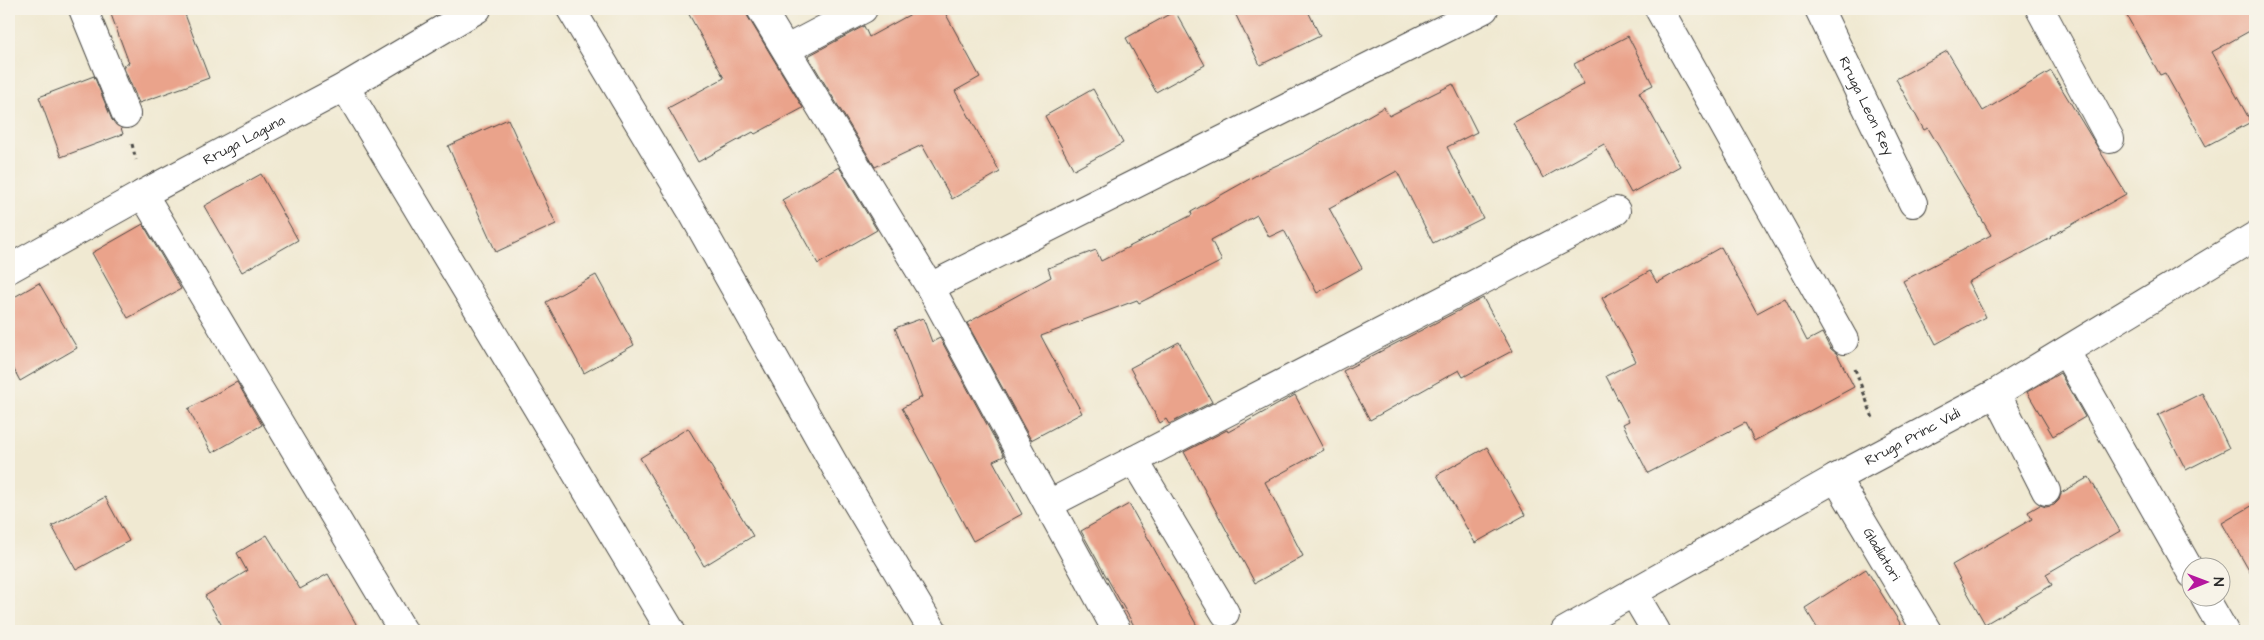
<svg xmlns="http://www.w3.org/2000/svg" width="2264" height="640" font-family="'Architects Daughter',sans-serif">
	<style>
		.building { fill: #eaa38b }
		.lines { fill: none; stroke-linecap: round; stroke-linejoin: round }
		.minor-casing { stroke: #494844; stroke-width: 30 }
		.path { stroke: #494844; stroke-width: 3; stroke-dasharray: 4 4; stroke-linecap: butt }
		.minor { stroke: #fff; stroke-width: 28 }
		.labels { text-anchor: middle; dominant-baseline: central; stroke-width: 5; stroke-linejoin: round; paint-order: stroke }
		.street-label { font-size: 14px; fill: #2b2b2b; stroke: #f7f3e8 }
	</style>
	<rect width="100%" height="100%" fill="#f7f3e8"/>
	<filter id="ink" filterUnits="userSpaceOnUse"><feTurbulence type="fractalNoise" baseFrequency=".02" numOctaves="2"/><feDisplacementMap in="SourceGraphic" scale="10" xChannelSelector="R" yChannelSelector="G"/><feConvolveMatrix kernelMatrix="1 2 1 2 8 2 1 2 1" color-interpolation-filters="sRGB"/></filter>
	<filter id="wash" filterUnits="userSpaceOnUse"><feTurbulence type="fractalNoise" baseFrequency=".0096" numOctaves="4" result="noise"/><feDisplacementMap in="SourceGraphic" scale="20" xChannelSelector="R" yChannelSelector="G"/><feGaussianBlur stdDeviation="1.12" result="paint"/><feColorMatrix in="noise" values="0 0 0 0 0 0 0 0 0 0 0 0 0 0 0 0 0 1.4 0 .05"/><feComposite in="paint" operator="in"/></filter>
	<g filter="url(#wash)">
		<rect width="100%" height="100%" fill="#f0e9d2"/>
		<g id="blocks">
			<g class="building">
				<path d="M 109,9 L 183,9 L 209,78 L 139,103 L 123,66 L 129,63 Z"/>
				<path d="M 686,9 L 745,9 L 748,17 L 803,108 L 755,134 L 753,132 L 698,162 L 668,108 L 724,78 Z"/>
				<path d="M 920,9 L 943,9 L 980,77 L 955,91 L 1000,172 L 952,199 L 922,145 L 875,167 L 808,56 L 864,26 L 869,37 Z"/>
				<path d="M 1233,9 L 1307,9 L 1320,36 L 1260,65 Z"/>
				<path d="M 2123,9 L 2255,9 L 2255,28 L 2212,52 L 2251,122 L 2206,146 L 2165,73 L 2160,75 Z"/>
				<path d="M 1175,11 L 1205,65 L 1156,92 L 1126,38 Z"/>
				<path d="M 1628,36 L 1653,85 L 1639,92 L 1680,166 L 1631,193 L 1604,144 L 1543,178 L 1513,123 L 1584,84 L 1574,64 Z"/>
				<path d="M 1947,51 L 1983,111 L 2051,71 L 2126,194 L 2050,237 L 2051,238 L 1968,282 L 1986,317 L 1936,344 L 1903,281 L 1991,235 L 1928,128 L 1924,130 L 1896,79 Z"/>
				<path d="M 94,76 L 112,120 L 121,128 L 123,134 L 61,157 L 39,97 Z"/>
				<path d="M 1453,84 L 1477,132 L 1447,147 L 1483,218 L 1433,243 L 1397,171 L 1329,208 L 1362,268 L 1317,293 L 1284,230 L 1269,237 L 1257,215 L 1211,240 L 1222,261 L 1139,303 L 1137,300 L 1041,336 L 1082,413 L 1031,440 L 967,323 L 1051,277 L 1048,268 L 1096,250 L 1101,261 L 1192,215 L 1191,212 L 1262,172 L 1303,153 L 1384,107 L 1389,116 Z"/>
				<path d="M 1093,89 L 1123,143 L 1074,170 L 1045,116 Z"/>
				<path d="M 508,119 L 556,224 L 496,252 L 448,146 Z"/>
				<path d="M 839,167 L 877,230 L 818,264 L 782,200 Z"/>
				<path d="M 261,174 L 298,240 L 242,272 L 204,206 Z"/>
				<path d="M 143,224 L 181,289 L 128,318 L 92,253 Z"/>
				<path d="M 1721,247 L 1757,313 L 1785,298 L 1807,341 L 1822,333 L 1830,348 L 1837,354 L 1854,387 L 1754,441 L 1745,423 L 1648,473 L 1623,424 L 1629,421 L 1606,376 L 1636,361 L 1602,298 L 1650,271 L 1657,283 Z"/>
				<path d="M 596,275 L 634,345 L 584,373 L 546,302 Z"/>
				<path d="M 39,283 L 77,348 L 20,381 L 9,360 L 9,300 Z"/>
				<path d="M 1483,298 L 1512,351 L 1463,377 L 1459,370 L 1370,420 L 1343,371 Z"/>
				<path d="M 923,318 L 932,342 L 940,338 L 1004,456 L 993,461 L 1022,514 L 973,541 L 902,408 L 922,397 L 895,328 Z"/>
				<path d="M 1179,342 L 1212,402 L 1169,424 L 1166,419 L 1160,423 L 1130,368 Z"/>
				<path d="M 2060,373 L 2085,417 L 2053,436 L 2027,392 Z"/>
				<path d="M 237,382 L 262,425 L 212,453 L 188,409 Z"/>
				<path d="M 2202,393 L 2229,448 L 2186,470 L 2158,415 Z"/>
				<path d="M 1295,395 L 1324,450 L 1265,482 L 1303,556 L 1255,583 L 1184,452 L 1227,430 L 1228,432 Z"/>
				<path d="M 688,428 L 753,536 L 704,566 L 640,458 Z"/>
				<path d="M 1487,447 L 1525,515 L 1475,543 L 1437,475 Z"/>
				<path d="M 2089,477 L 2120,531 L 2046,574 L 2052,585 L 1985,624 L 1952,565 L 2032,519 L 2028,512 L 2040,505 L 2046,507 L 2054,505 L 2059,500 L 2061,493 Z"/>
				<path d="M 105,497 L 129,541 L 76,570 L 52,526 Z"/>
				<path d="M 1129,504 L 1168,574 L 1200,631 L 1137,631 L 1111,585 L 1081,531 Z"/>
				<path d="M 2255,504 L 2255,581 L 2222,523 Z"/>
				<path d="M 267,535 L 300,589 L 328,574 L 360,631 L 225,631 L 205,596 L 247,571 L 237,553 Z"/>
				<path d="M 1866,569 L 1905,631 L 1819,631 L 1805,608 Z"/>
			</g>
		</g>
	</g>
	<g filter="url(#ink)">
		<use href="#blocks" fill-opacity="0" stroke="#494844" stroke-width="1"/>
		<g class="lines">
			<g class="minor-casing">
				<g id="minor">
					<path d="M 83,9 L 126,114"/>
					<path d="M 571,9 L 691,210 L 835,466 L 933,631"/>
					<path d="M 761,9 L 930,287 L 1117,631"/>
					<path d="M 1659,9 L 1844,340"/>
					<path id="s1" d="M 1819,9 L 1913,203"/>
					<path d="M 2040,9 L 2110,139"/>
					<path d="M 787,49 L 863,9"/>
					<path d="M 345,87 L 671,631"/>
					<path d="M 143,194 L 403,631"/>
					<path id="s2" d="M 9,269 L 143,194 L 345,87 L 477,9"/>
					<path d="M 930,287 L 1484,9"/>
					<path d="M 2066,352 L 2192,574"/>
					<path d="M 1996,393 L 2046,491"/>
					<path d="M 1134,460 L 1225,613"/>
					<path id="s3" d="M 1836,478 L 1927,631"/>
					<path d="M 1049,504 L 1616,211"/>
					<path d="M 1633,592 L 1656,631"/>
					<path d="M 2205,598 L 2224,631"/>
					<path id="s4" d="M 1565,631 L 1836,478 L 1996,393 L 2255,236"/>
				</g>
			</g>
			<g class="path">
				<path d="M 132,144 L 136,160"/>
				<path d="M 1855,369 L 1874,421"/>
			</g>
			<use href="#minor" class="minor"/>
		</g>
	</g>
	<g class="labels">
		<g class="street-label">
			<text stroke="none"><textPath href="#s1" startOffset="108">Rruga Leon Rey</textPath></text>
			<text stroke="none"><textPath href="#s2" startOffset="268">Rruga Laguna</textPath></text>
			<text stroke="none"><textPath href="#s4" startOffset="398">Rruga Princ Vidi</textPath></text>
			<text stroke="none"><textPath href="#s3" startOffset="89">Gladiatori</textPath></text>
		</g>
	</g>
	<rect width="2264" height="640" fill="none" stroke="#f7f3e8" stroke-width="30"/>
	<g transform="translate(2206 582) rotate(89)"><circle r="24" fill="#f7f3e8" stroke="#a5a39c"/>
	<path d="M0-4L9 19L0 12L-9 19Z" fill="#b5179e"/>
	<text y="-8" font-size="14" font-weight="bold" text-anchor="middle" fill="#2b2b2b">N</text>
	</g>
</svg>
